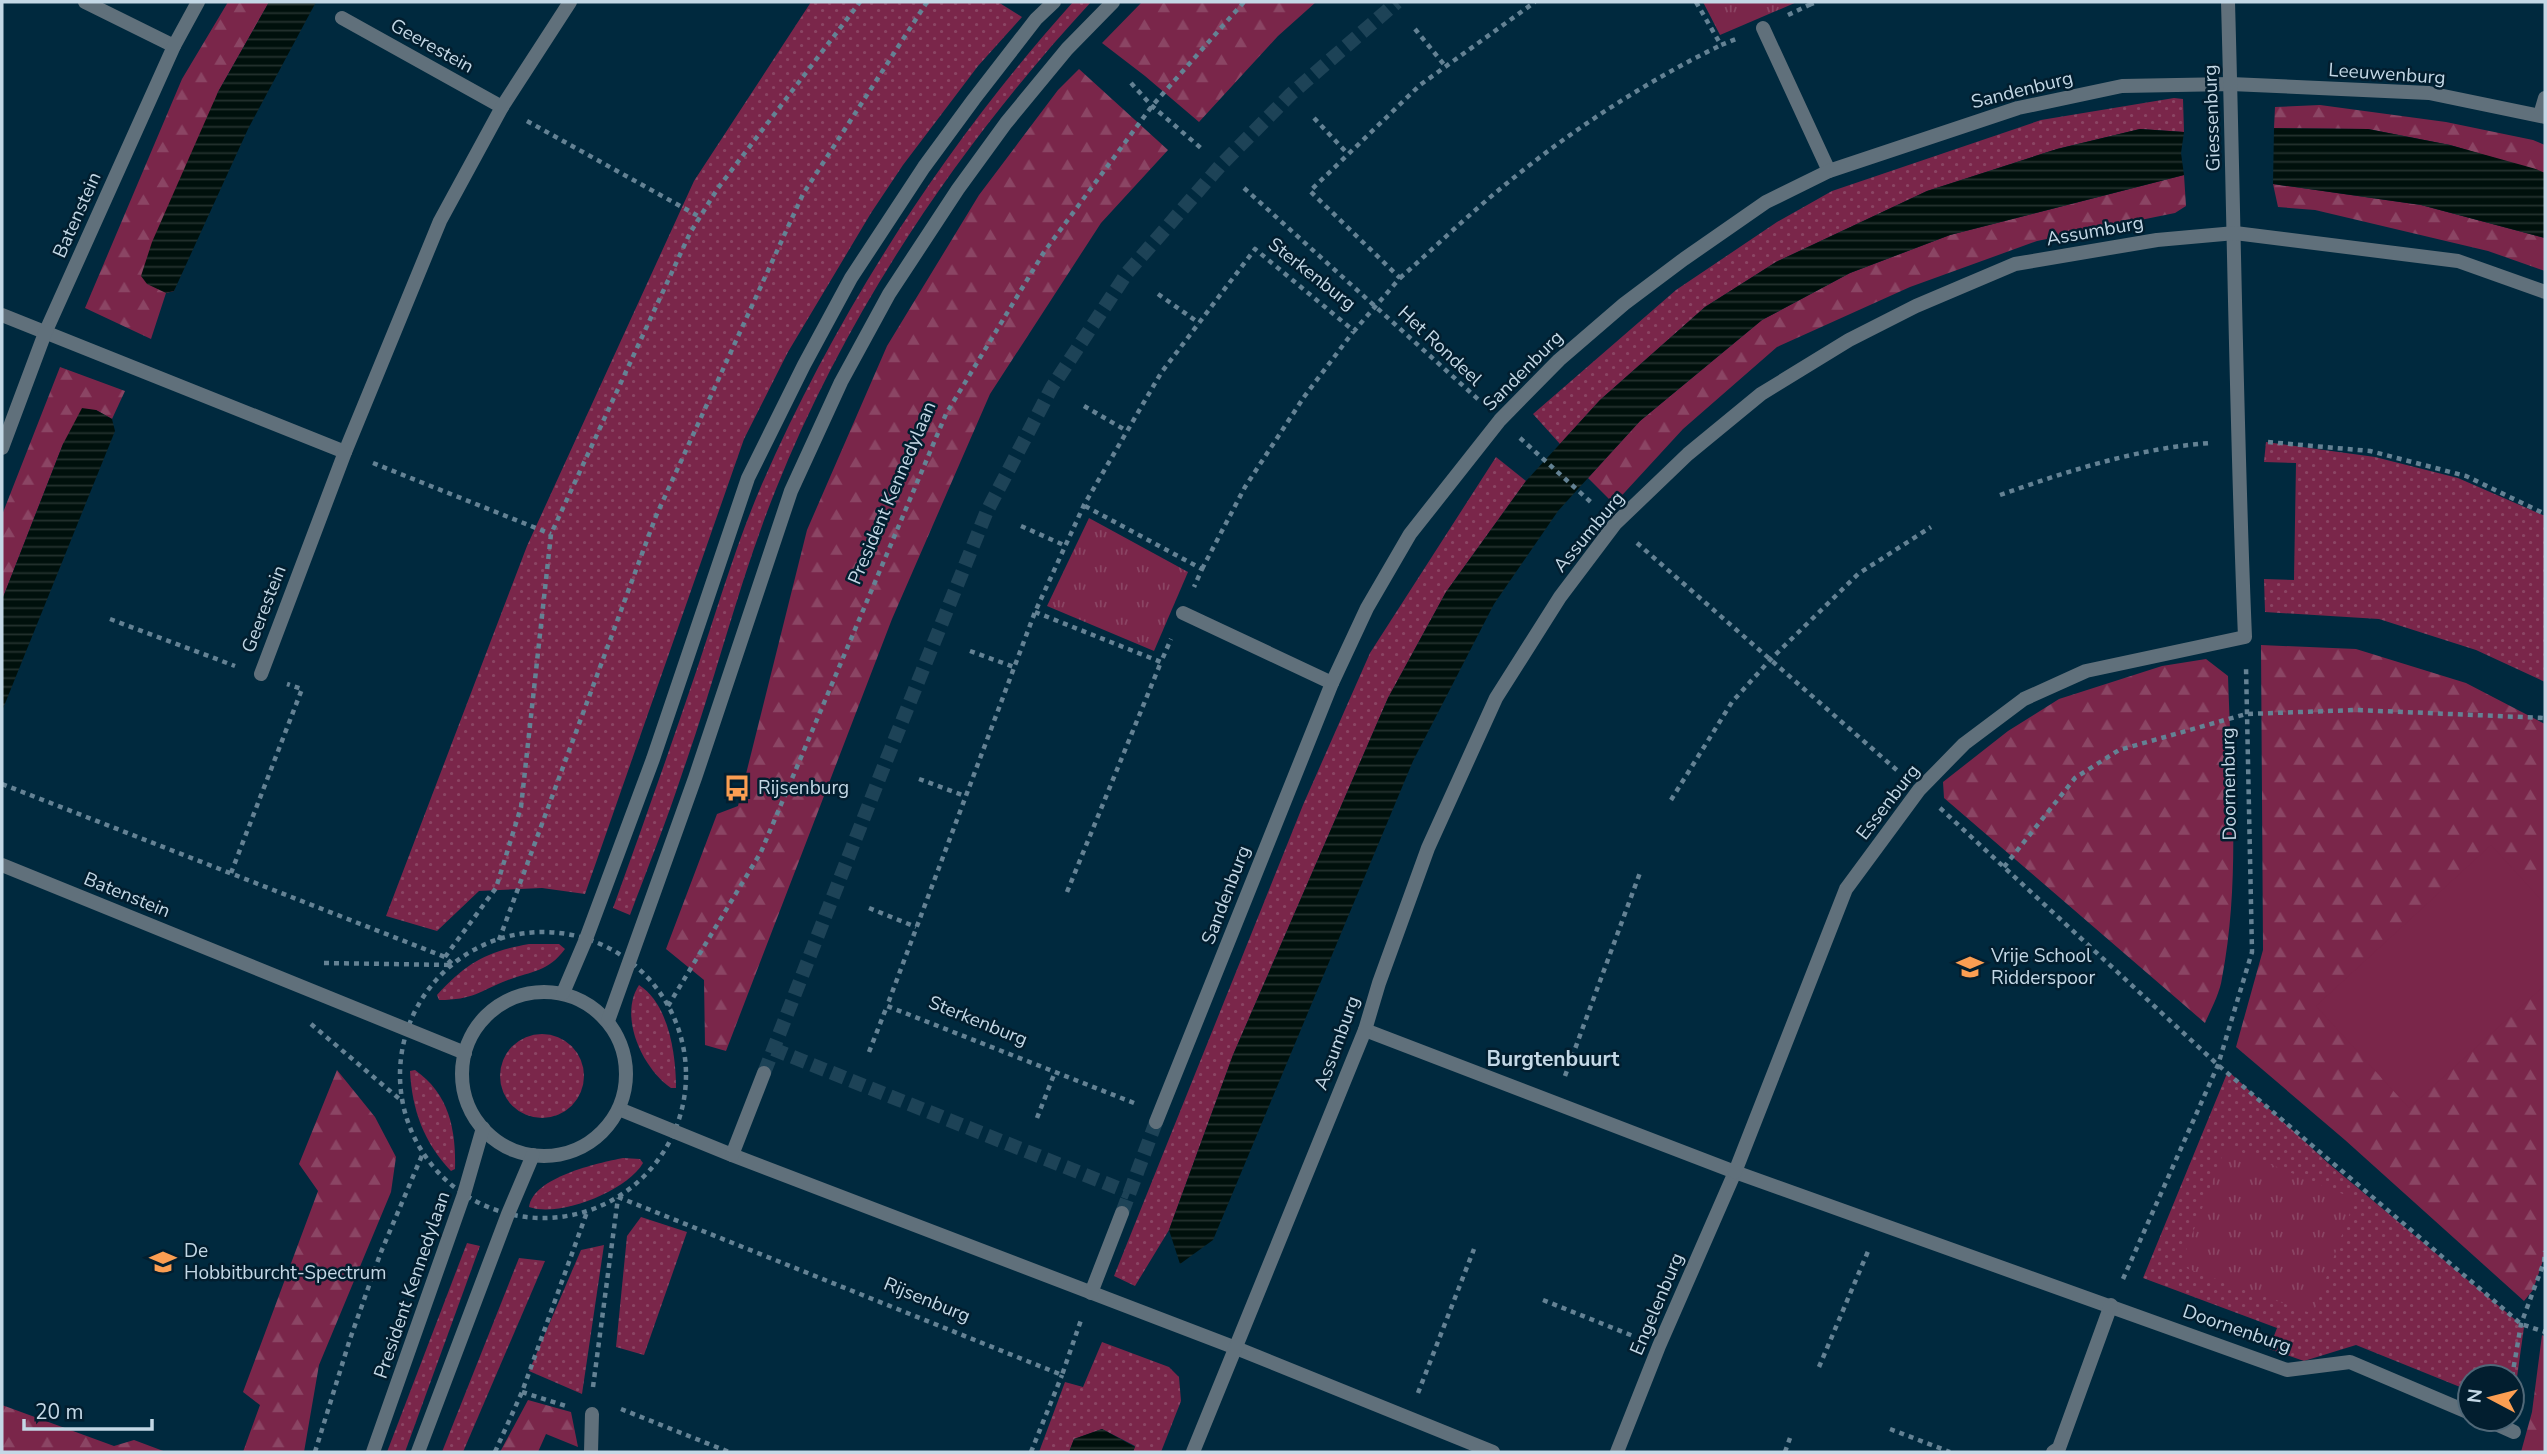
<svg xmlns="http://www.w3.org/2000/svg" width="2547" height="1454" font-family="'Nunito Sans',sans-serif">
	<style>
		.grass { fill: url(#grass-dots) }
		.forest { fill: url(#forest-firs) }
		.park { fill: url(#park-tufts) }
		.pitch { fill: #7a264a }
		.water { fill: url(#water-rules) }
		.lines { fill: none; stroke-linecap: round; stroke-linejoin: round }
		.minor-tunnel { stroke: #1d4357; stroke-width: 14; stroke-dasharray: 14 7; stroke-linecap: butt }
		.path { stroke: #648294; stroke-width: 4.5; stroke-dasharray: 5 5; stroke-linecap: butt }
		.pedestrian { stroke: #60707b; stroke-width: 14 }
		.minor { stroke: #60707b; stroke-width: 14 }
		.tertiary { stroke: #60707b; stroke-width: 14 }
		.labels { text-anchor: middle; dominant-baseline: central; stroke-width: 5; stroke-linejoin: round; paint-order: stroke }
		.street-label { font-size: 19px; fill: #c4d8e6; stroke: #021e2f }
		.poi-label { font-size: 19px; fill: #c4d8e6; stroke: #021e2f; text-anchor: start }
		.neighbourhood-label { font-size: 21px; font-weight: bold; fill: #c4d8e6; stroke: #021e2f }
	</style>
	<defs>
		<pattern id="grass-dots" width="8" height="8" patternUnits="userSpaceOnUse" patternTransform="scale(1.75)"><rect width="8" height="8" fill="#7a264a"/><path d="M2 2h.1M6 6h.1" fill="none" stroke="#8b4564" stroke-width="1.8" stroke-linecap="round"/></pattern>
		<pattern id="forest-firs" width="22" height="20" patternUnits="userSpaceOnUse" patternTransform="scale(1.75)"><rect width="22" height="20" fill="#7a264a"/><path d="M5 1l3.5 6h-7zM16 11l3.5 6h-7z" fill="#8b4564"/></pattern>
		<pattern id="park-tufts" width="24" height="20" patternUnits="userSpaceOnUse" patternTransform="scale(1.75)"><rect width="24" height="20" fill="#7a264a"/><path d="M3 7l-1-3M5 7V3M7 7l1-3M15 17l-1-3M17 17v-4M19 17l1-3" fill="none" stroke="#8b4564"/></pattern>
		<pattern id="water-rules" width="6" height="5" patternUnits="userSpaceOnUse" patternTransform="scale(1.75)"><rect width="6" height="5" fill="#00100c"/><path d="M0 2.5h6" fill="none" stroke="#24322f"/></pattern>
	</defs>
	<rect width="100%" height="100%" fill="#00293e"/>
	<g class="grass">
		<path d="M 811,2 L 998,2 L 1022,17 L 978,66 L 903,165 L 871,213 L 788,352 L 744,439 L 585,894 L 542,888 L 479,891 L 437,931 L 386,916 L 527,546 L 694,181 Z"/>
		<path d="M 1073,2 L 1091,2 C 960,144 848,309 776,489 C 739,581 716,678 683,771 C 667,820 648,867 630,915 L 613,908 C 642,828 670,749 697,669 C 718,607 736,544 762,484 C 839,308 945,145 1073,2 Z"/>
		<path d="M 2174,98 L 2183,99 L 2184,132 L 2140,129 L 2057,149 L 1927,191 L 1776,262 L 1705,307 L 1600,400 L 1560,444 L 1533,414 L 1676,290 L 1777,222 L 1832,191 L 2041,120 Z"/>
		<path d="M 2266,442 L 2375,457 L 2458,478 L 2545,516 L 2545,682 L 2476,650 L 2379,619 L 2265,612 L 2264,579 L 2294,580 L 2296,463 L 2264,462 Z"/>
		<path d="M 1496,457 L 1526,481 L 1446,592 L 1388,698 L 1233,1055 L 1169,1230 L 1135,1286 L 1114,1276 L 1303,805 L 1370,653 Z"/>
		<path d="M 529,944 L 559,944 L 565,949 C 548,972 532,971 508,980 C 479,991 474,1000 439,1000 L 437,995 C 467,963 485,952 529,944 Z"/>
		<path d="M 639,985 C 669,1004 676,1055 676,1088 L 671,1088 C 643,1069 618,1017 639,985 Z"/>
		<circle cx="542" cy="1076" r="42"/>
		<path d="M 415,1070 C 449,1094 456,1129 455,1169 L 451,1171 C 424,1143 412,1110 410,1071 Z"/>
		<path d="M 2228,1071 L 2328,1163 L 2524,1327 L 2514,1399 L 2512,1399 L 2512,1377 L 2470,1377 L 2470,1391 L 2356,1345 L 2304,1361 L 2269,1349 L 2277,1328 L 2143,1278 Z"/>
		<path d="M 623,1158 L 640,1159 L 643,1163 C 627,1191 559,1218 529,1207 C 533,1177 598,1163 623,1158 Z"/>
		<path d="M 641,1217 L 687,1232 L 644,1355 L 616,1347 L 627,1236 Z"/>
		<path d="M 467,1243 L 480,1246 L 405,1452 L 387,1452 Z"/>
		<path d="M 604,1245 L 582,1394 L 529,1371 L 581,1250 Z"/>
		<path d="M 519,1258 L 545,1261 L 463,1452 L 442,1452 Z"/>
		<path d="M 1102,1342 L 1169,1367 L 1179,1377 L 1181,1401 L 1161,1452 L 1133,1452 L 1135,1446 L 1102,1429 L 1074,1439 L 1069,1452 L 1039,1452 L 1065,1382 L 1083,1387 Z"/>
	</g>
	<g class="forest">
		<path d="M 228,2 L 269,2 L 218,92 L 174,291 L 166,293 L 151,339 L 85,308 L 182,79 Z"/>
		<path d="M 1142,2 L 1316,2 L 1278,36 L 1199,122 L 1145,76 L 1102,43 Z"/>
		<path d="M 1079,69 L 1168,150 L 1101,223 L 990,394 L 892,619 L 726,1051 L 705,1045 L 704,980 L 666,949 L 717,814 L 738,806 L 807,530 L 887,346 L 979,195 L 1058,90 Z"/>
		<path d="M 2320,105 L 2446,122 L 2533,140 L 2545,145 L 2545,173 L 2450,145 L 2368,129 L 2274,128 L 2275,107 Z"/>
		<path d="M 2184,175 L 2186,206 L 2175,213 L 2037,241 L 1910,287 L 1777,347 L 1683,429 L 1614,504 L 1588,478 L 1640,421 L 1762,320 L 1850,273 L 1950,235 Z"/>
		<path d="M 2273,184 L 2421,205 L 2545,238 L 2545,271 L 2488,251 L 2315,210 L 2278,207 Z"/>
		<path d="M 60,367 L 125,391 L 112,419 L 96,410 L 63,444 L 2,600 L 2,515 Z"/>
		<path d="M 2261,645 L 2356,649 L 2466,683 L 2545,724 L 2545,1255 L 2533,1290 L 2524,1301 L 2345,1140 L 2236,1047 L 2263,950 Z"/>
		<path d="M 2206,659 L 2228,676 C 2231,775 2241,879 2222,978 C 2220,993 2211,1009 2205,1023 L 1944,798 L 1943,782 L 2008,731 L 2059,699 L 2162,666 Z"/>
		<path d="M 337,1070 L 375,1117 L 396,1157 L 391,1192 L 319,1365 L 304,1452 L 243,1452 L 260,1405 L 243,1392 L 318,1191 L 299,1164 Z"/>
		<path d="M 2542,1335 L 2545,1337 L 2545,1452 L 2521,1452 L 2532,1412 Z"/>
		<path d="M 528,1400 L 571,1412 L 578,1447 L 546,1434 L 538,1452 L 500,1452 Z"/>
		<path d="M 2,1405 L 114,1446 L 134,1440 L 166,1452 L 2,1452 Z"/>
	</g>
	<g class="park">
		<path d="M 1703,2 L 1797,2 L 1720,35 Z"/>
		<path d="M 1089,518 L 1188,572 L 1154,651 L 1047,606 Z"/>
		<path d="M 2226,1146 L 2355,1199 L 2313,1314 L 2180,1266 Z"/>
	</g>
	<path class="pitch" d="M 2491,845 L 2545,904 L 2545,985 L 2409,1108 L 2316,1006 Z"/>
	<g class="water">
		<path d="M 269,2 L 316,2 L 248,129 L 174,291 L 166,293 L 147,284 L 141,276 L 152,242 L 218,92 Z"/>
		<path d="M 2274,128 L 2368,129 L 2450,145 L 2536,169 L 2545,173 L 2545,238 L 2421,205 L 2273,184 Z"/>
		<path d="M 2140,129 L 2184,132 L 2181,153 L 2184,175 L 1950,235 L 1850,273 L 1762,320 L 1640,421 L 1588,478 L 1558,511 L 1494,604 L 1413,761 L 1213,1240 L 1180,1264 L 1169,1230 L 1233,1055 L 1388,698 L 1446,592 L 1526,481 L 1600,400 L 1705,307 L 1776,262 L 1927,191 L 2057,149 Z"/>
		<path d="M 82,408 L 96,410 L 112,419 L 115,431 L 2,711 L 2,600 L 63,444 Z"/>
		<path d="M 1102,1429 L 1135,1447 L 1133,1452 L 1069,1452 L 1074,1439 Z"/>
	</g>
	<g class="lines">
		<g class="minor-tunnel">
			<path d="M 773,1049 L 1130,1193"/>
			<path d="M 764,1073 L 884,766 L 987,511 L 1052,387 L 1127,273 L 1220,166 L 1291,94 L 1397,2"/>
			<path d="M 1122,1213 L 1156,1122"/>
		</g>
		<g class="path">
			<path d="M 1696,2 L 1721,45 L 1736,39"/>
			<path d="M 1809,5 L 1817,2"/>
			<path d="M 1788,15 L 1809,5 L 1808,2"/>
			<path d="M 1415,29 L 1446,67"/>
			<path d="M 1131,83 L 1152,106 L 1202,149"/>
			<path d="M 1314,118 L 1348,154"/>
			<path d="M 527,121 L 700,217"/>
			<path d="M 1244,188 L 1480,401"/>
			<path d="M 1400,278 C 1433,249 1466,217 1500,189 C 1567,133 1643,83 1721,45"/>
			<path d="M 1158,294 L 1199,323"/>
			<path d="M 1084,406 L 1127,431"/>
			<path d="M 1520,438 L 1594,505"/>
			<path d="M 2268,442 L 2370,451 L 2466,476 L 2545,514"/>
			<path d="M 373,463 L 551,534"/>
			<path d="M 2000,495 C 2068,471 2138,448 2210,443"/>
			<path d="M 1085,506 L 1202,569 L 1194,587"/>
			<path d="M 1021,526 L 1066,546"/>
			<path d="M 1637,543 L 1899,772"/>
			<path d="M 1202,569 L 1245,487 L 1304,397 L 1353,332"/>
			<path d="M 1035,612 L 1161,662 L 1171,639"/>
			<path d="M 110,619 L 235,666"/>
			<path d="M 970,651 L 1014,667"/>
			<path d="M 919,779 L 965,796"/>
			<path d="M 2,784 L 445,957 L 453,965"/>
			<path d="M 1671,800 L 1732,702 L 1770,660 L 1858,574 L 1931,527"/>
			<path d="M 1940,808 L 2218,1065 L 2521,1324 L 2545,1332"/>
			<path d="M 2004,867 L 2075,778 L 2119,750 L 2246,714 L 2356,710 L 2545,718"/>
			<path d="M 231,873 L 302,689 L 287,684"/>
			<path d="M 1067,892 L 1161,662"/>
			<path d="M 869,908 L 916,927"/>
			<circle cx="543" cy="1075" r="143"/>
			<path d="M 499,940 L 656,516 L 803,194 L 927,2"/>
			<path d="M 445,957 L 496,888 L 521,807 L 551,534 L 690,233 L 718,188 L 860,2"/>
			<path d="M 324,963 L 452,965"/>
			<path d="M 668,1006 L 761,852 L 946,414 L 1044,252 L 1152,106 L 1244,2"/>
			<path d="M 311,1024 L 403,1102"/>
			<path d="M 869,1052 L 887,1006"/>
			<path d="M 1565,1076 L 1641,870"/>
			<path d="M 1134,1103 L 887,1006 L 1035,612 L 1084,505 L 1161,373 L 1255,249 L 1354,331 L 1400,278 L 1310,191 L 1420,85 L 1535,2"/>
			<path d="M 1037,1118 L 1055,1072"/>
			<path d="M 618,1197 L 1062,1375 L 1081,1320"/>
			<path d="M 2123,1279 L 2218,1065 L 2252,952 L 2246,666"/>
			<path d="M 1543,1300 L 1633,1336"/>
			<path d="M 1819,1367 L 1869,1249"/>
			<path d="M 2512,1377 L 2521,1324 L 2544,1262 L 2545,1251"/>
			<path d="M 593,1387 L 618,1198"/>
			<path d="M 2512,1387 L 2513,1400"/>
			<path d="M 522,1392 L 566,1406"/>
			<path d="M 1418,1393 L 1474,1249"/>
			<path d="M 621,1409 L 729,1452"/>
			<path d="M 1890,1429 L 1950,1452"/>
			<path d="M 315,1452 L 350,1339 L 381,1252 L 423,1153"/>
			<path d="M 495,1452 L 522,1392 L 587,1212"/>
			<path d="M 1031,1452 L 1062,1375"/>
			<path d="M 1785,1452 L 1790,1438"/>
		</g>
		<g class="pedestrian">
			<path d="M 342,18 L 502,107"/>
			<path d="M 1236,1348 L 1493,1452"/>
			<path d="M 1617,1452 L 1659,1346 L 1735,1172"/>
		</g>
		<g class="minor">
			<path d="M 85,2 L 174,46"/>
			<path d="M 1763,28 L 1829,171"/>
			<path d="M 2540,115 L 2545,98"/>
			<path d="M 2,315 L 345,452"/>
			<path d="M 2,448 L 45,333 L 174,46 L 198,2"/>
			<path d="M 1183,613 L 1332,683"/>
			<path d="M 261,674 L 345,452 L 440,221 L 502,107 L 570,2"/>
			<path d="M 2,865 L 465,1053"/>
			<path d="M 1365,1030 L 1735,1172 L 2287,1370 L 2350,1362 L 2470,1413"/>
			<path d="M 619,1109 L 732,1155 L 1236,1348"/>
			<path d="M 1156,1122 L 1332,683 L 1367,608 L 1410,534 L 1500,420 L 1559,360 L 1624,304 L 1684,259 L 1766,202 L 1829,171 L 2018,108 L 2122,86 L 2231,84 L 2429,93 L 2545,117"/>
			<path d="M 732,1155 L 764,1073"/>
			<path d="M 1735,1172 L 1846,889 L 1919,790 L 1964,744 L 2024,699 L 2086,671 L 2245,637 C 2236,425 2234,213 2228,2"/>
			<path d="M 1091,1293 L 1122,1213"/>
			<path d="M 2485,1419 L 2514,1432"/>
			<path d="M 591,1452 L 592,1414"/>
			<path d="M 1193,1452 L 1365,1030 L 1379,983 L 1428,848 L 1496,698 L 1560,597 L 1615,524 L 1688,454 L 1761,394 L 1849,340 L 1916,306 L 2015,264 L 2157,240 L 2235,233 L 2458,261 L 2545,292"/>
			<path d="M 2053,1452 L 2059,1448 L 2111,1305"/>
		</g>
		<g class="tertiary">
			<circle cx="544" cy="1074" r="82"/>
			<path d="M 563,993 L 586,939 L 653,759 L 748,478 L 804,365 L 851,278 L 924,167 L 974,99 L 1036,19 L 1054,2"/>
			<path d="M 608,1021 L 695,778 L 791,491 L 841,382 L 889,294 L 958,189 L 1006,123 L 1067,49 L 1113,2"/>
			<path d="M 373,1452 L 464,1194 L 483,1128"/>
			<path d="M 418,1452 L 508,1214 L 533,1155"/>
		</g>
	</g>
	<defs>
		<g id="bus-bare" transform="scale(2.1)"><path d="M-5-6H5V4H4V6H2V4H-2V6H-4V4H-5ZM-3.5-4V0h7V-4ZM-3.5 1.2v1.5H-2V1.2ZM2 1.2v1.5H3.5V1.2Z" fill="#fb9e52" stroke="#021e2f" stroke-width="2.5" paint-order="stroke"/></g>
		<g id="school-bare" transform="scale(2.1)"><path d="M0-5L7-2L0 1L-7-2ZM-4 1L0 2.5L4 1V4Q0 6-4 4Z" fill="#fb9e52" stroke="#021e2f" stroke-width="2.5" paint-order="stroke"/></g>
	</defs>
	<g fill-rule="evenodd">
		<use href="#bus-bare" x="737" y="788"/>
		<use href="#school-bare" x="1970" y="967"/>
		<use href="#school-bare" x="163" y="1262"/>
	</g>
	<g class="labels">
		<g class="street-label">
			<text transform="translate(432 46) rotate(29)">Geerestein</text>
			<text transform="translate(2387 74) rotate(4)">Leeuwenburg</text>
			<text transform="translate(2022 90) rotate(-14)">Sandenburg</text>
			<text transform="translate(2212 118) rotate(-92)">Giessenburg</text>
			<text transform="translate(77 215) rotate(-66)">Batenstein</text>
			<text transform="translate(2095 231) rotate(-10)">Assumburg</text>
			<text transform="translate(1312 274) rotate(38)">Sterkenburg</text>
			<text transform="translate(1440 346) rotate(43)">Het Rondeel</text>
			<text transform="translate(1523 371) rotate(-45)">Sandenburg</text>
			<text transform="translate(892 493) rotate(-67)">President Kennedylaan</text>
			<text transform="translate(1589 532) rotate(-50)">Assumburg</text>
			<text transform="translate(264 609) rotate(-69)">Geerestein</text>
			<text transform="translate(2229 784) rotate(-91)">Doornenburg</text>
			<text transform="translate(1888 802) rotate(-52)">Essenburg</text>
			<text transform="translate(127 895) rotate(22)">Batenstein</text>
			<text transform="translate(1226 895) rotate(-69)">Sandenburg</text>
			<text transform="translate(978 1021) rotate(22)">Sterkenburg</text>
			<text transform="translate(1337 1043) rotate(-70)">Assumburg</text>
			<text transform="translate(412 1285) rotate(-71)">President Kennedylaan</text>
			<text transform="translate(927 1300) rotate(22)">Rijsenburg</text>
			<text transform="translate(1657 1304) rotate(-67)">Engelenburg</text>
			<text transform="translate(2237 1329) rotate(19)">Doornenburg</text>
		</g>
		<g class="poi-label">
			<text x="758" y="788">Rijsenburg</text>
			<text x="1991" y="956">Vrije School<tspan x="1991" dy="22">Ridderspoor</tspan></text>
			<text x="184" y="1251">De<tspan x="184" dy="22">Hobbitburcht-Spectrum</tspan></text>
		</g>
		<g class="neighbourhood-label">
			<text x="1553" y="1059">Burgtenbuurt</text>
		</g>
	</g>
	<rect width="2547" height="1454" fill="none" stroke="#c4d8e6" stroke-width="7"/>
	<g transform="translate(2491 1398) rotate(277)"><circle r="33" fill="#021e2f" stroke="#506878" stroke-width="2"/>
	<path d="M0-5L12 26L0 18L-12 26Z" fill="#fb9e52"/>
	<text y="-10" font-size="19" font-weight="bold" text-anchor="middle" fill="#c4d8e6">N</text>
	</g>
	<path d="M24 1419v10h128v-10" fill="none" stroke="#c4d8e6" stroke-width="3.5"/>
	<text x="35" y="1419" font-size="21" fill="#c4d8e6" stroke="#021e2f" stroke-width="5" paint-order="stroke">20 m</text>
</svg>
